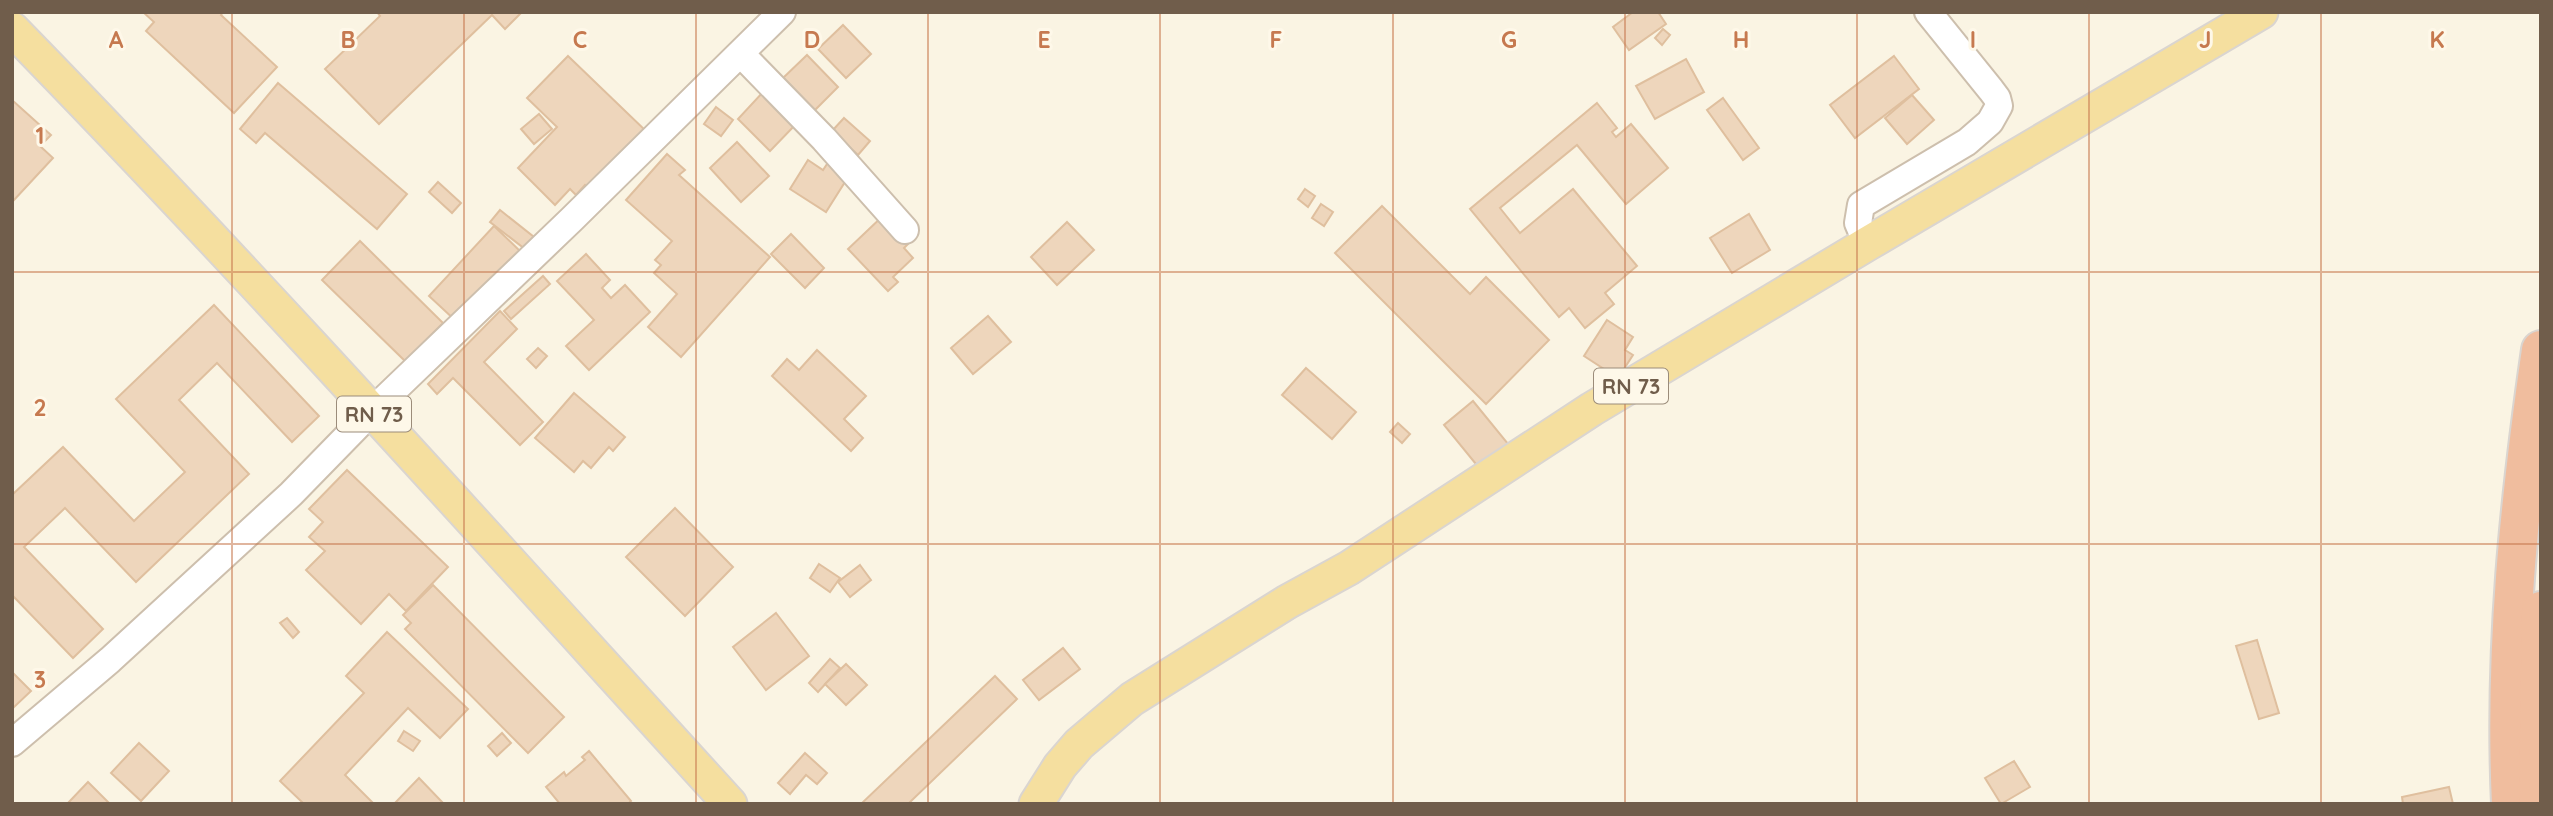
<svg xmlns="http://www.w3.org/2000/svg" width="2553" height="816" font-family="Quicksand,sans-serif">
	<style>
		.building { fill: #eed6bc; stroke: #dfbf9e; stroke-width: 2 }
		.lines { fill: none; stroke-linecap: round; stroke-linejoin: round }
		.minor-casing { stroke: #cdbfad; stroke-width: 30 }
		.major-casing { stroke: #dad5d0; stroke-width: 37 }
		.highway-casing { stroke: #dad5d0; stroke-width: 42 }
		.minor { stroke: #fff; stroke-width: 26 }
		.major { stroke: #f5df9f; stroke-width: 33 }
		.highway { stroke: #f0bd9e; stroke-width: 38 }
		.grid { fill: none; stroke: #c6794f; stroke-width: 2; stroke-opacity: 0.55 }
		.labels { text-anchor: middle; dominant-baseline: central; stroke-width: 6; stroke-linejoin: round; paint-order: stroke }
		.shield { fill: #fef8e9; stroke: #9b8c7a; stroke-width: 2 }
		.shield-label { font-size: 21px; font-weight: bold; fill: #705d4b }
		.grid-label { font-size: 23px; text-anchor: middle; font-weight: bold; fill: #c6794f; stroke: #fef8e9; stroke-width: 6; stroke-linejoin: round; paint-order: stroke }
	</style>
	<rect width="100%" height="100%" fill="#faf4e3"/>
	<g class="building">
		<path d="M 143,12 L 223,12 L 221,15 L 277,67 L 234,113 L 146,31 L 154,22 Z"/>
		<path d="M 377,12 L 522,12 L 505,29 L 492,15 L 379,124 L 325,69 L 380,16 Z"/>
		<path d="M 1633,12 L 1658,12 L 1666,24 L 1629,50 L 1613,27 Z"/>
		<path d="M 843,25 L 871,54 L 846,78 L 818,49 Z"/>
		<path d="M 1663,29 L 1670,35 L 1662,45 L 1655,38 Z"/>
		<path d="M 807,55 L 838,87 L 815,110 L 783,78 Z"/>
		<path d="M 568,56 L 647,132 L 591,191 L 585,185 L 576,195 L 570,189 L 555,205 L 518,168 L 557,127 L 527,98 Z"/>
		<path d="M 1894,56 L 1919,89 L 1855,138 L 1830,105 Z"/>
		<path d="M 1686,59 L 1704,92 L 1655,119 L 1636,86 Z"/>
		<path d="M 278,83 L 407,194 L 377,229 L 265,133 L 256,143 L 240,129 Z"/>
		<path d="M 765,90 L 798,122 L 770,151 L 738,119 Z"/>
		<path d="M 1912,95 L 1934,120 L 1907,144 L 1885,118 Z"/>
		<path d="M 1723,98 L 1759,148 L 1743,160 L 1707,110 Z"/>
		<path d="M 12,100 L 51,135 L 40,146 L 53,158 L 14,200 L 12,198 Z"/>
		<path d="M 1597,103 L 1617,128 L 1612,132 L 1616,137 L 1631,124 L 1668,168 L 1626,204 L 1577,145 L 1500,208 L 1520,233 L 1573,189 L 1637,266 L 1605,293 L 1614,304 L 1585,328 L 1569,308 L 1559,317 L 1470,209 Z"/>
		<path d="M 716,107 L 733,120 L 721,136 L 704,124 Z"/>
		<path d="M 539,114 L 552,129 L 534,144 L 521,129 Z"/>
		<path d="M 844,118 L 870,141 L 858,155 L 832,131 Z"/>
		<path d="M 737,142 L 769,176 L 741,202 L 710,168 Z"/>
		<path d="M 667,154 L 685,170 L 679,175 L 770,257 L 681,357 L 648,327 L 677,294 L 654,273 L 661,265 L 655,260 L 672,241 L 626,200 Z"/>
		<path d="M 808,160 L 823,170 L 829,161 L 850,174 L 826,212 L 790,189 Z"/>
		<path d="M 438,182 L 461,203 L 452,213 L 429,192 Z"/>
		<path d="M 1305,189 L 1315,196 L 1308,207 L 1298,199 Z"/>
		<path d="M 1321,204 L 1333,212 L 1324,226 L 1312,218 Z"/>
		<path d="M 1382,206 L 1470,294 L 1486,277 L 1549,340 L 1486,404 L 1335,253 Z"/>
		<path d="M 500,210 L 534,237 L 525,249 L 490,222 Z"/>
		<path d="M 886,213 L 911,241 L 904,248 L 913,258 L 893,277 L 898,282 L 888,291 L 848,249 Z"/>
		<path d="M 1749,214 L 1770,250 L 1732,273 L 1710,238 Z"/>
		<path d="M 1067,222 L 1094,250 L 1057,285 L 1031,257 Z"/>
		<path d="M 494,226 L 521,252 L 456,321 L 429,296 Z"/>
		<path d="M 791,234 L 824,268 L 805,288 L 771,254 Z"/>
		<path d="M 360,241 L 443,323 L 405,361 L 322,280 Z"/>
		<path d="M 586,254 L 610,280 L 602,288 L 611,298 L 625,285 L 650,312 L 589,370 L 566,346 L 594,320 L 557,281 Z"/>
		<path d="M 543,276 L 550,284 L 511,319 L 504,311 Z"/>
		<path d="M 214,305 L 319,416 L 292,442 L 217,363 L 179,400 L 249,474 L 136,582 L 65,508 L 24,547 L 103,629 L 73,658 L 12,595 L 12,495 L 63,447 L 134,521 L 185,472 L 116,399 Z"/>
		<path d="M 500,311 L 517,329 L 484,362 L 543,422 L 520,445 L 453,378 L 437,394 L 428,384 Z"/>
		<path d="M 988,316 L 1011,342 L 973,374 L 951,348 Z"/>
		<path d="M 1607,320 L 1633,337 L 1625,350 L 1633,355 L 1618,378 L 1584,356 Z"/>
		<path d="M 538,348 L 547,356 L 536,368 L 527,359 Z"/>
		<path d="M 817,350 L 866,396 L 844,419 L 863,438 L 851,451 L 772,376 L 787,359 L 799,370 Z"/>
		<path d="M 1306,368 L 1356,412 L 1332,439 L 1282,395 Z"/>
		<path d="M 574,393 L 625,437 L 613,451 L 609,447 L 591,468 L 583,461 L 574,472 L 535,438 Z"/>
		<path d="M 1473,401 L 1509,445 L 1480,469 L 1444,425 Z"/>
		<path d="M 1398,423 L 1410,434 L 1402,443 L 1390,432 Z"/>
		<path d="M 347,470 L 448,567 L 406,611 L 389,594 L 361,624 L 306,570 L 325,551 L 309,537 L 323,522 L 309,509 Z"/>
		<path d="M 675,508 L 733,567 L 685,616 L 626,557 Z"/>
		<path d="M 819,564 L 840,578 L 830,592 L 810,578 Z"/>
		<path d="M 860,565 L 871,580 L 850,597 L 838,582 Z"/>
		<path d="M 433,585 L 564,717 L 528,753 L 405,629 L 411,623 L 403,615 Z"/>
		<path d="M 776,613 L 809,656 L 766,690 L 733,647 Z"/>
		<path d="M 287,618 L 299,632 L 293,638 L 280,623 Z"/>
		<path d="M 387,632 L 468,709 L 440,738 L 408,708 L 345,775 L 374,804 L 304,804 L 280,781 L 364,693 L 346,676 Z"/>
		<path d="M 2257,640 L 2279,713 L 2259,719 L 2236,646 Z"/>
		<path d="M 1063,648 L 1080,669 L 1039,700 L 1023,680 Z"/>
		<path d="M 830,659 L 840,668 L 818,692 L 809,683 Z"/>
		<path d="M 846,664 L 867,685 L 846,705 L 825,684 Z"/>
		<path d="M 12,672 L 31,691 L 12,709 Z"/>
		<path d="M 995,676 L 1017,699 L 908,804 L 861,804 Z"/>
		<path d="M 404,731 L 420,741 L 413,751 L 398,741 Z"/>
		<path d="M 502,733 L 511,743 L 497,756 L 488,746 Z"/>
		<path d="M 139,743 L 169,771 L 141,801 L 111,773 Z"/>
		<path d="M 589,751 L 631,801 L 628,804 L 560,804 L 546,787 L 564,772 L 566,776 L 585,760 L 582,757 Z"/>
		<path d="M 805,753 L 827,773 L 817,784 L 806,775 L 790,794 L 778,783 Z"/>
		<path d="M 2014,761 L 2030,787 L 2001,804 L 1985,778 Z"/>
		<path d="M 419,778 L 444,804 L 394,804 Z"/>
		<path d="M 88,782 L 110,804 L 67,804 Z"/>
		<path d="M 2449,787 L 2453,804 L 2403,804 L 2402,797 Z"/>
	</g>
	<g class="lines">
		<g class="minor-casing">
			<g id="minor">
				<path d="M 741,54 L 824,139 L 905,230"/>
				<path d="M 1867,244 L 1858,223 L 1861,205 L 1967,142 L 1990,122 L 1999,106 L 1997,98 L 1991,90 L 1928,12"/>
				<path d="M 12,743 L 110,660 L 291,494 L 372,411 L 572,219 L 782,12"/>
			</g>
		</g>
		<g class="major-casing">
			<g id="major">
				<path d="M 12,29 C 258,281 493,544 730,804"/>
				<path d="M 1036,804 L 1060,766 L 1079,744 L 1132,699 L 1287,602 L 1349,568 L 1592,409 L 1867,244 L 2261,12"/>
			</g>
		</g>
		<g class="highway-casing">
			<g id="highway">
				<path d="M 2511,804 C 2504,649 2519,503 2541,350"/>
				<path d="M 2538,804 L 2541,611"/>
			</g>
		</g>
		<use href="#minor" class="minor"/>
		<use href="#major" class="major"/>
		<use href="#highway" class="highway"/>
	</g>
	<path class="grid" d="M 232,12 L 232,804M 464,12 L 464,804M 696,12 L 696,804M 928,12 L 928,804M 1160,12 L 1160,804M 1393,12 L 1393,804M 1625,12 L 1625,804M 1857,12 L 1857,804M 2089,12 L 2089,804M 2321,12 L 2321,804M 12,272 L 2541,272M 12,544 L 2541,544"/>
	<g class="labels">
		<g class="shield">
			<rect x="1594" y="368.5" width="74" height="35" rx="5"/>
			<rect x="337" y="396.5" width="74" height="35" rx="5"/>
		</g>
		<g class="shield-label">
			<text x="1631" y="386">RN 73</text>
			<text x="374" y="414">RN 73</text>
		</g>
	</g>
	<g class="grid-label">
		<text x="116" y="48">A</text>
		<text x="348" y="48">B</text>
		<text x="580" y="48">C</text>
		<text x="812" y="48">D</text>
		<text x="1044" y="48">E</text>
		<text x="1276" y="48">F</text>
		<text x="1509" y="48">G</text>
		<text x="1741" y="48">H</text>
		<text x="1973" y="48">I</text>
		<text x="2205" y="48">J</text>
		<text x="2437" y="48">K</text>
		<text x="40" y="144">1</text>
		<text x="40" y="416">2</text>
		<text x="40" y="688">3</text>
	</g>
	<rect width="2553" height="816" fill="none" stroke="#705d4b" stroke-width="28"/>
</svg>
